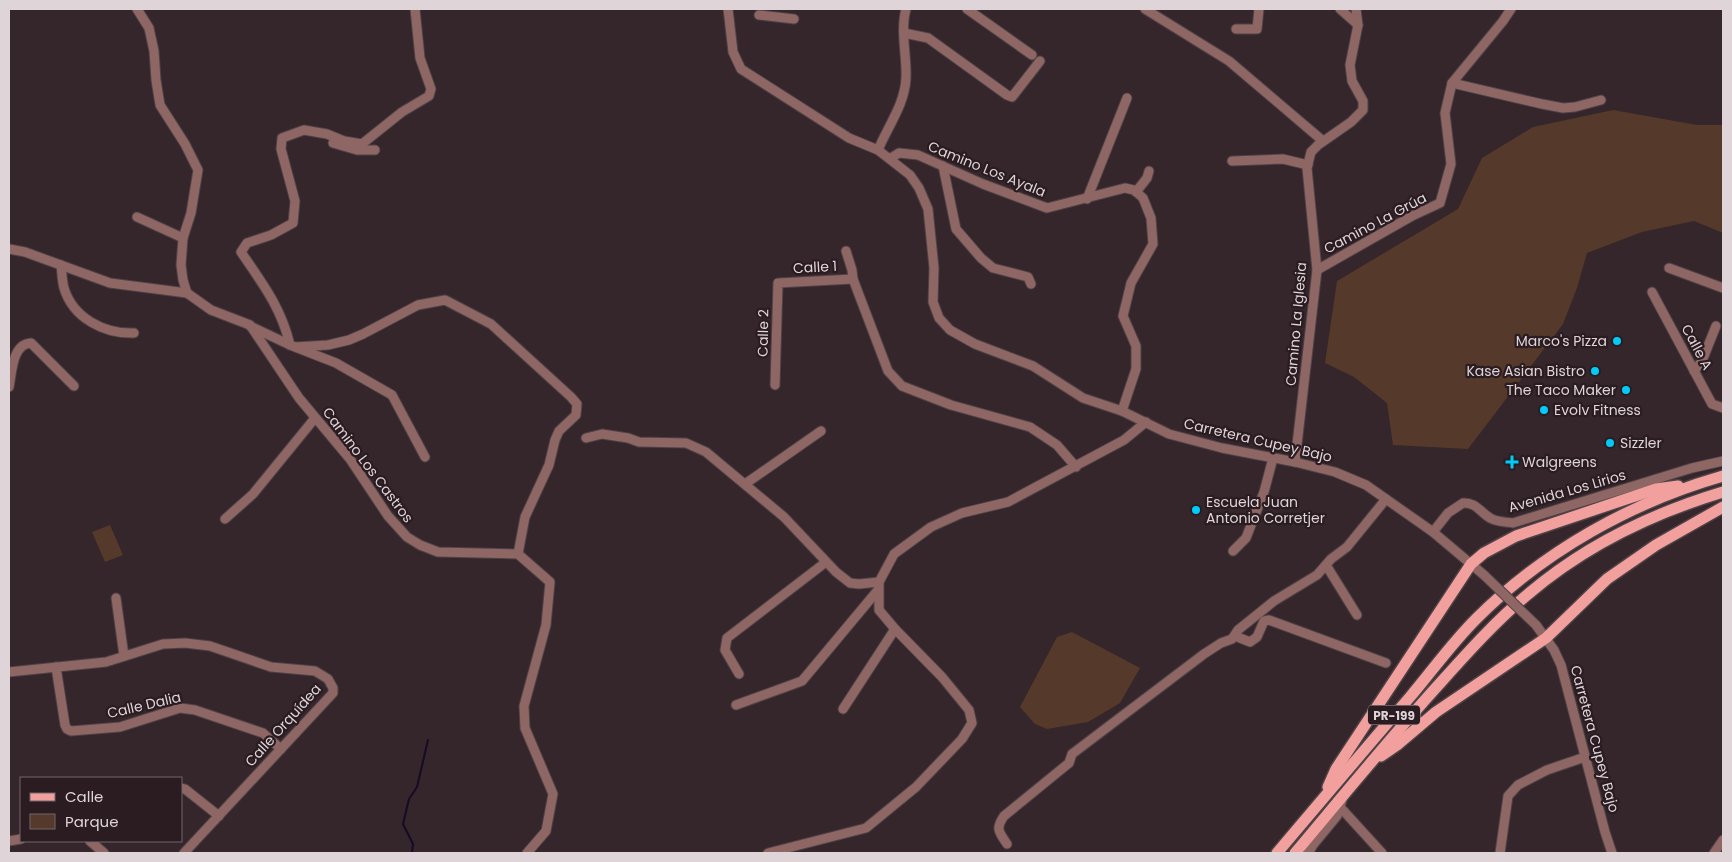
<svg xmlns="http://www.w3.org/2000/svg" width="1732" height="862" font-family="Poppins,sans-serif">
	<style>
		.green { fill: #55392a }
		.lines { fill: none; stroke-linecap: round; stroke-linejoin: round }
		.stream { stroke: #160a25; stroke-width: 2 }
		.minor-casing { stroke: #4f4247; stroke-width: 11 }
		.major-casing { stroke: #4f4247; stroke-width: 14 }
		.minor { stroke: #8e6664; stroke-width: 9 }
		.major { stroke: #f2a09d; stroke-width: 11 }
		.minor-bridge-casing { stroke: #4f4247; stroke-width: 11; stroke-linecap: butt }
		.minor-bridge { stroke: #8e6664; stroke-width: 9 }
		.poi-dot { fill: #01cbf9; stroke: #2a1c21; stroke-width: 2 }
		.labels { text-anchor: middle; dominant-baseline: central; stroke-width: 4.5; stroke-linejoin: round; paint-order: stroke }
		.shield { fill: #2a1c21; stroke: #a99ea1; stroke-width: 1 }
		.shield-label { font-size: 12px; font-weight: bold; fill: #dfd5d8 }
		.street-label { font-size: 14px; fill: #dfd5d8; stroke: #2a1c21 }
		.poi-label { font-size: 14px; fill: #dfd5d8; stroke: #2a1c21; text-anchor: start }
	</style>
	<rect width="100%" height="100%" fill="#34262b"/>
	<g class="green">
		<path d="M 1613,110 L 1697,125 L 1723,125 L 1723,233 L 1694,221 L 1642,232 L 1587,253 L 1577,288 L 1563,324 L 1468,449 L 1393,445 L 1387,403 L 1354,377 L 1325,363 L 1337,281 L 1458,209 L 1482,158 L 1533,127 Z"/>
		<path d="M 110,525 L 123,555 L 105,562 L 92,532 Z"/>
		<path d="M 1072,632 L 1140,668 L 1120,703 L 1088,722 L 1047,729 L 1035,724 L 1020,707 L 1057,637 Z"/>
	</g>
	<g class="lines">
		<path class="stream" d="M 412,853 L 413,844 L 403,824 L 409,799 L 417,787 L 428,740"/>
		<g class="minor-casing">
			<g id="minor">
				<path d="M 137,9 L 149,28 L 154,51 L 156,80 L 160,105 L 185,144 L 198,170 L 191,213 L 183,238 L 181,265 L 183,280 L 187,293 L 211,310 L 250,325 L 299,398 L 350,459 L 388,516 L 407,537 L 420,545 L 438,552 L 518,554 L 550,582 L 546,625 L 524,706 L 525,728 L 553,794 L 546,831 L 527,853"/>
				<path d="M 728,9 L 733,52 L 741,69 L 849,138 L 878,150 L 910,175 L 919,188 L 928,209 L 934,268 L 933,302 L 939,318 L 950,330 L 975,344 L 1033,366 L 1083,398 L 1122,411 L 1169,434 L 1222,448 L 1295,462 L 1335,472 L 1366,485 L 1433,532 L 1484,575"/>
				<path d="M 967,9 L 1032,55"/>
				<path d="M 1145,9 L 1229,61 L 1323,141"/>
				<path d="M 1340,9 L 1358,25"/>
				<path d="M 759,15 L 794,19"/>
				<path d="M 1236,29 L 1257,29 L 1259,9"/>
				<path d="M 904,33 L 928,38 L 1007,95 L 1012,97 L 1040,61"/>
				<path d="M 1452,83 L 1542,104 L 1563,108 L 1575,107 L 1601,100"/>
				<path d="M 333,143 L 357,150 L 375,150"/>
				<path d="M 878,150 C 888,126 905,104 906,78 C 907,56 900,31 906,9"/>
				<path d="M 891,158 L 899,153 L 918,155 L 983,184 L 1047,208 L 1125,188 L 1134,190 L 1143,198 L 1151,218 L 1153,244 L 1131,283 L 1123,316 L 1136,346 L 1136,369 L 1122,411"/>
				<path d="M 1232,161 L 1283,159 L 1308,165"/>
				<path d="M 943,166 L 956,229 L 981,258 L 993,268 L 1028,277 L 1031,284"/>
				<path d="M 1136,192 L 1147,178 L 1149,171"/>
				<path d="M 1087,199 L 1127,98"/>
				<path d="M 137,217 L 183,238"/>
				<path d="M 9,249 L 25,252 L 110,283 L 187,293"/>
				<path d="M 846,251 L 852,270 L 853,279 L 888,371 L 902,386 L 951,405 L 1030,427 L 1057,445 L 1076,467"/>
				<path d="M 61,265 C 62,273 62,281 64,288 C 73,318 104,334 134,333"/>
				<path d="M 1669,268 L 1723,288"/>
				<path d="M 1317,270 L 1412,216 L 1440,203 L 1451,164 L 1445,113 L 1452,83 L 1503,21 L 1511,9"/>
				<path d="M 1652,292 L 1712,404 L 1723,408"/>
				<path d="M 250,326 L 290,345 L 336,363 L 392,395 L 425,457"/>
				<path d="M 290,345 C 281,307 262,283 241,252 L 247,243 L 271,235 L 293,223 L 295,201 L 281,149 L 282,138 L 304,130 L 327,134 L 344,141 L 362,144 L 402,112 L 429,96 L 431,89 L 420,58 L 415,9"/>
				<path d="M 295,347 L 328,345 L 349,340 L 363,334 L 418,305 L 445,300 L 491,324 L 571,397 L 577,404 L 576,415 L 559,431 L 555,440 L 549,465 L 525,517 L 518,554"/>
				<path d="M 1694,371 L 1702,361 L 1716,326"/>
				<path d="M 775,385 L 778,283 L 853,279"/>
				<path d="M 9,387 C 12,373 12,344 31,343 L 74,386"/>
				<path d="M 586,438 L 602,434 L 628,438 L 639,442 L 686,443 L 706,452 L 784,517 L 836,572 L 850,583 L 859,584 L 879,582"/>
				<path d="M 1295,462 L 1317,270 L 1307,168 L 1311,152 L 1318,145 L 1351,122 L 1363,110 L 1363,101 L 1352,81 L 1350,65 L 1358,25 L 1356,9"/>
				<path d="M 745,484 L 821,431"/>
				<path d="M 225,519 L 253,494 L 315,418"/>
				<path d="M 1433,532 L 1448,513 L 1463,503 C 1477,502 1481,514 1492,519 C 1499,522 1506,522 1513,523 L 1692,468 L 1723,461"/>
				<path d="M 1233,551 L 1246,538 L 1264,492 L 1273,458"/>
				<path d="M 1326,565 L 1357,615"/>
				<path d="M 116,598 L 124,656"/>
				<path d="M 1536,625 L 1554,650 L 1561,665 L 1605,832 L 1612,853"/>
				<path d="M 1235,636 L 1250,642 L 1257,637 L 1264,621 L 1269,620 L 1386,663"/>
				<path d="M 56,667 L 65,725 L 67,729 L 71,731 L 120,727 L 180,708 L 195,710 L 263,733 L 281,749"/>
				<path d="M 9,672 L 106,662 L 163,644 L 185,643 L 210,646 L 271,667 L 315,671 L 328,679 L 333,688 L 333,693 L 184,853"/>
				<path d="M 739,674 L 725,650 L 727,638 L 826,562"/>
				<path d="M 736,705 L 802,681 L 878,590"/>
				<path d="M 843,709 L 895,629"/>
				<path d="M 181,788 L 185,789 L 219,816"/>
				<path d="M 1340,807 L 1382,853"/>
				<path d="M 9,841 L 21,839"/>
				<path d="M 90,841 L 104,853"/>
				<path d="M 1007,844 C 999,832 995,829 1004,816 L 1069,763 L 1072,754 L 1204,654 L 1221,643 L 1232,639 L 1238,630 L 1274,601 L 1317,575 L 1331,559 L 1347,547 L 1386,499"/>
				<path d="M 768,853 L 866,828 L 916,787 L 962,739 L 972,723 L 969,710 L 942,677 L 895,629 L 879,610 L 879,582 L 894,554 L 931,527 L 962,513 L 1008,502 L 1124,440 L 1146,422"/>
				<path d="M 1308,853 L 1313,845 L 1337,816 L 1342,800"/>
				<path d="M 1500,853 L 1508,796 L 1518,785 L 1547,770 L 1585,757"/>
				<path d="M 1714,853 L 1723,840"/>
			</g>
		</g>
		<g class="major-casing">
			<g id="major">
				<path d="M 1381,756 L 1397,745 L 1436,712 L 1546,638 L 1607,579 L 1656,545 L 1723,507"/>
				<path d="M 1328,787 L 1336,769 L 1471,564 L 1484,553 L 1516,536 L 1656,489 L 1678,486"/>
				<path d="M 1277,853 C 1321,801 1365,749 1410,697 C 1432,671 1452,643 1476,619 C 1544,551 1632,502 1723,476"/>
				<path d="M 1295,853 C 1343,796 1391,737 1442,681 C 1469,651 1496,621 1527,595 C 1583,547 1653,513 1723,492"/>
			</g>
		</g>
		<use href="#minor" class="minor"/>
		<use href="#major" class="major"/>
		<g class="minor-bridge-casing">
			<path id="minor-bridge" d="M 1484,575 L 1536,625"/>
		</g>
		<use href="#minor-bridge" class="minor-bridge"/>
	</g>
	<g class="poi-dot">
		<circle cx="1617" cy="341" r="5"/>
		<circle cx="1595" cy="371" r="5"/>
		<circle cx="1626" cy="390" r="5"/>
		<circle cx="1544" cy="410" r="5"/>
		<circle cx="1610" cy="443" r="5"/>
		<path d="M1509.5 454.5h5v5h5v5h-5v5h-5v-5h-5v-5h5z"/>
		<circle cx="1196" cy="510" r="5"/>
	</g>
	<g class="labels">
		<rect class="shield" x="1368" y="705.5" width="52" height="19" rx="4"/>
		<g class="shield-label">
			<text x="1394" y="715">PR-199</text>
		</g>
		<g class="street-label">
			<text transform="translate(987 169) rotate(22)">Camino Los Ayala</text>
			<text transform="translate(1375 223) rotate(-28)">Camino La Grúa</text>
			<text transform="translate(815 267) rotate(-3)">Calle 1</text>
			<text transform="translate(1296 324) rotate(-85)">Camino La Iglesia</text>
			<text transform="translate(763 333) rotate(-89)">Calle 2</text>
			<text transform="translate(1697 347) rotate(62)">Calle A</text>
			<text transform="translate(1258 440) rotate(13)">Carretera Cupey Bajo</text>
			<text transform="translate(368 465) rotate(53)">Camino Los Castros</text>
			<text transform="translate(1567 491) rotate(-16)">Avenida Los Lirios</text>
			<text transform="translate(144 705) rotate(-13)">Calle Dalia</text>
			<text transform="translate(283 725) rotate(-48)">Calle Orquídea</text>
			<text transform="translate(1595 739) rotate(75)">Carretera Cupey Bajo</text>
		</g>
		<g class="poi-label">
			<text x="1607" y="341" text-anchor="end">Marco's Pizza</text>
			<text x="1585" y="371" text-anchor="end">Kase Asian Bistro</text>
			<text x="1616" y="390" text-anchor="end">The Taco Maker</text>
			<text x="1554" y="410">Evolv Fitness</text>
			<text x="1620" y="443">Sizzler</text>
			<text x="1522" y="462">Walgreens</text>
			<text x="1206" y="502">Escuela Juan<tspan x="1206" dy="16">Antonio Corretjer</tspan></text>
		</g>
	</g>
	<rect width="1732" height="862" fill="none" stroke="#dfd5d8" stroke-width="20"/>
	<rect x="20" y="777" width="162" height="65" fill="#2a1c21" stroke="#72666a"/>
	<rect x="30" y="793" width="25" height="8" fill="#f2a09d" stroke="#72666a"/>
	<text x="65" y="802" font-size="15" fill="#dfd5d8">Calle</text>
	<rect x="30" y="814" width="25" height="15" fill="#55392a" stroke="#72666a"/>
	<text x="65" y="827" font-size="15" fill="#dfd5d8">Parque</text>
</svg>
